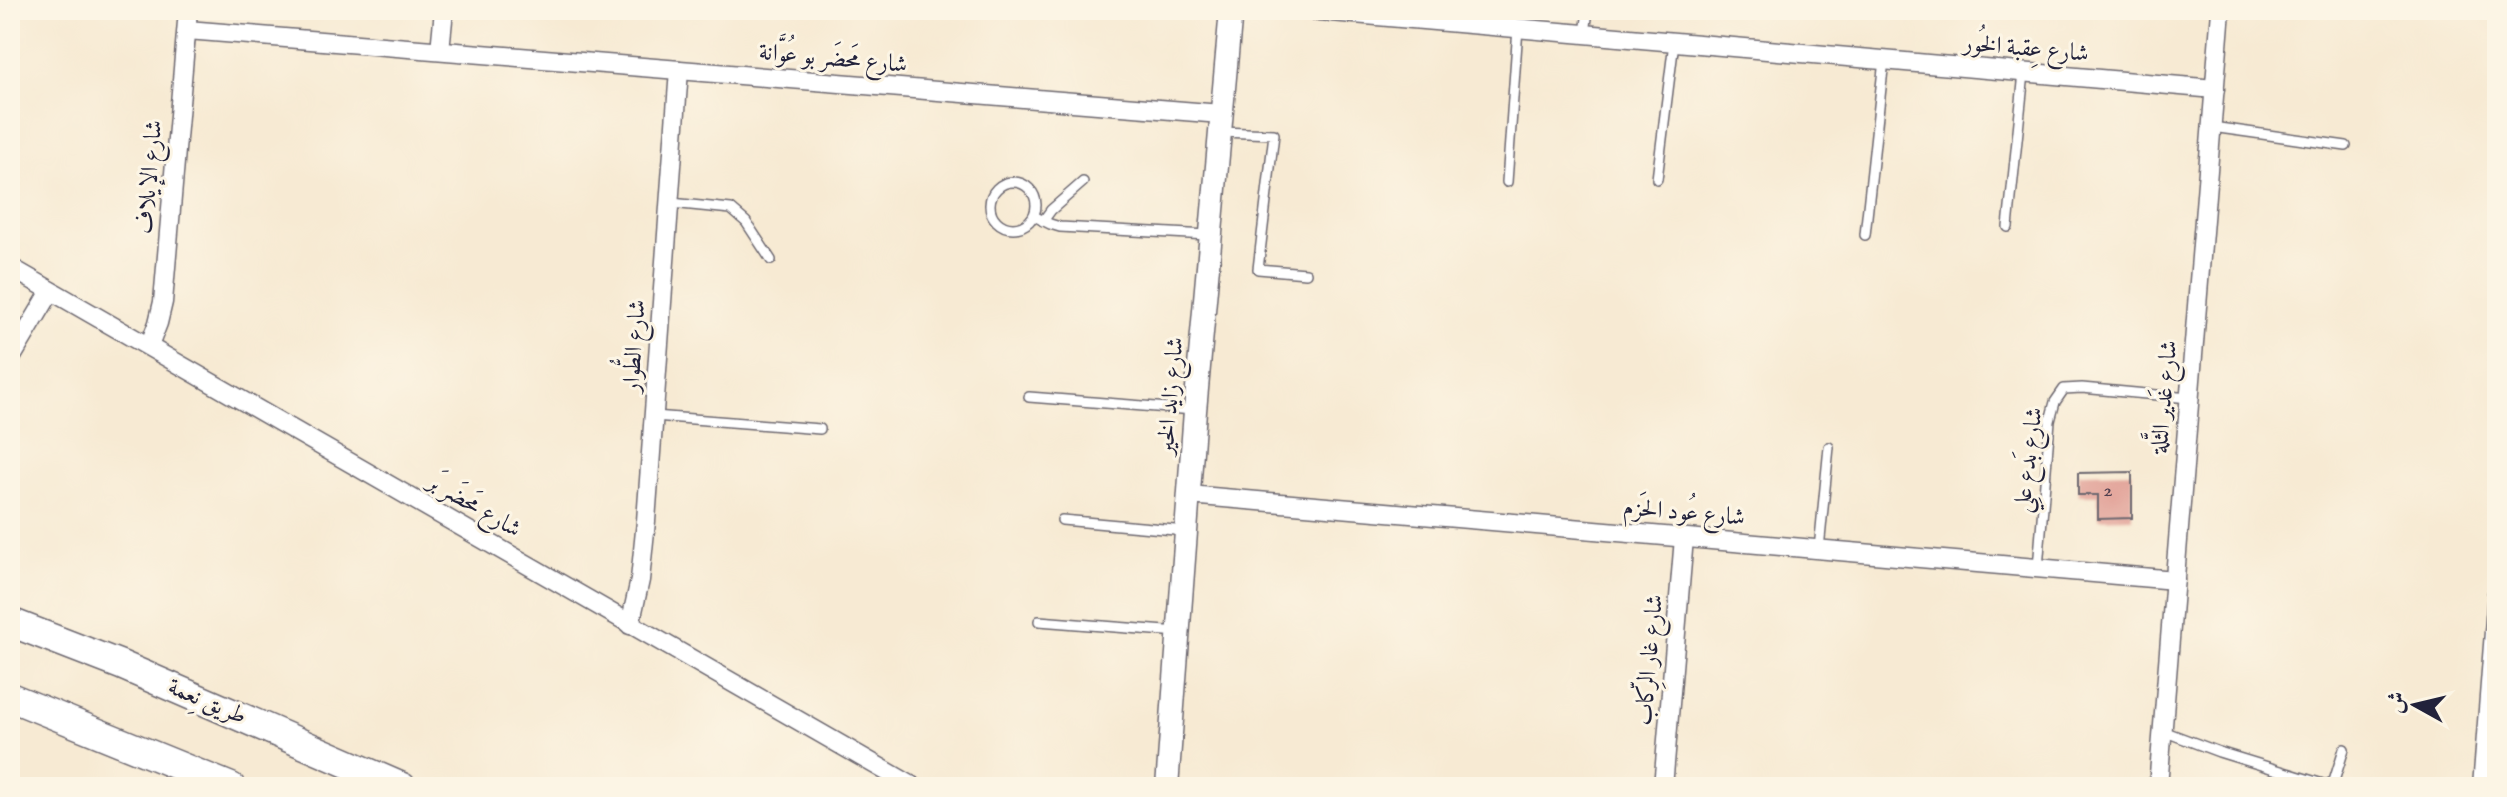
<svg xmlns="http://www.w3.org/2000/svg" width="2507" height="797" font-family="'IM FELL English',Amiri,serif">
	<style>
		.building { fill: #df9990 }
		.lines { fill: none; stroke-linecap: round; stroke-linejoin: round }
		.service-casing { stroke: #6d6870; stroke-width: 12 }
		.minor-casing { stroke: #6d6870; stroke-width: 21 }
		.tertiary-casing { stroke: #6d6870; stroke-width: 25 }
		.primary-casing { stroke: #6d6870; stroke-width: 31 }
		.service { stroke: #fff; stroke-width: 9 }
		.minor { stroke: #fff; stroke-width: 18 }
		.tertiary { stroke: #fff; stroke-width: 22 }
		.primary { stroke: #fff; stroke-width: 28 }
		.labels { text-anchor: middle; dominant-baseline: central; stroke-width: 6; stroke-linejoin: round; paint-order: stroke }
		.number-label { font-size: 20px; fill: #514050 }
		.street-label { font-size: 24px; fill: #22223b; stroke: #fcf5e5 }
	</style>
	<rect width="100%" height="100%" fill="#fcf5e5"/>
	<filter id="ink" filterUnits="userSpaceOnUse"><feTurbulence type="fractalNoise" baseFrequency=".0125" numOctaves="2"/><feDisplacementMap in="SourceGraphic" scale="16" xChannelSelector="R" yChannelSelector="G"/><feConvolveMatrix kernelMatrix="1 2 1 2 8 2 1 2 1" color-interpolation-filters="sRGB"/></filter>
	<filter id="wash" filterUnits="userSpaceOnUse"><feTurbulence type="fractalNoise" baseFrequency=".006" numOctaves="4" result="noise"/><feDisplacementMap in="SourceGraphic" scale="32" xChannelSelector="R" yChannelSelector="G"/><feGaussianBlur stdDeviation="1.8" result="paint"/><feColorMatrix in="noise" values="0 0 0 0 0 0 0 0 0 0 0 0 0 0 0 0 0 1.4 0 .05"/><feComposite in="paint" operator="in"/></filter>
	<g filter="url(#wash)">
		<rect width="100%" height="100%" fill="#f7ead3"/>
		<g id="blocks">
			<path class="building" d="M 2132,472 L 2132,518 L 2098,519 L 2098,495 L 2078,495 L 2078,473 Z"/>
		</g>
	</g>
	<g filter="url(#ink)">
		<use href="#blocks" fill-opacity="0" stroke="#6d6870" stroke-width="2"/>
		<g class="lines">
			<g class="service-casing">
				<g id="service">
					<path d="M 1585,34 L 1588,10"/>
					<path d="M 2212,127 L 2346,146"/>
					<path d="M 1220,132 L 1274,134 L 1258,269 L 1306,273"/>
					<path d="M 1657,179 L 1674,42"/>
					<circle cx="1013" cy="205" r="23"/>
					<path d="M 1507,182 L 1518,28"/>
					<path d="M 671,203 L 731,209 L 746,222 L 771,260"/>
					<path d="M 1034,216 L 1050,224 L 1060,227 L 1208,235"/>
					<path d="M 1043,221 L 1051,210 L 1083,182"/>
					<path d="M 2008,227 L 2024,73"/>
					<path d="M 1865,235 L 1884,60"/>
					<path d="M 1029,397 L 1194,410"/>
					<path d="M 654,416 L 820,429"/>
					<path d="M 1062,520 L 1186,531"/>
					<path d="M 1819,549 L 1829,447"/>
					<path d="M 2038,568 L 2050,421 L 2055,402 L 2064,389 L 2082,388 L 2189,398"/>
					<path d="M 1039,621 L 1179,632"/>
					<path d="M 2163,731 L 2219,752 L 2326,785 L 2334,781 L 2344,749"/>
				</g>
			</g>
			<g class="minor-casing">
				<g id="minor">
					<path d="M 1308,10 L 2215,89"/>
					<path d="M 187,30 L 1221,114"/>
					<path d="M 440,50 L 444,10"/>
					<path d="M 10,267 L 914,787"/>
					<path d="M 149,346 L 158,323 L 163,302 L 188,10"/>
					<path d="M 10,360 L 51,291"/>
					<path d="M 1189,495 L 2175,580"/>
					<path d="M 630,625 L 640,580 L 646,521 L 679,70"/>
					<path d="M 1663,787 L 1684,538"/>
					<path d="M 2158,787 L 2221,10"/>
					<path d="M 2482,787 L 2497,593"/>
				</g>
			</g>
			<g class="tertiary-casing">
				<path id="tertiary" d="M 1167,787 L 1195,411 L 1231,10"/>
			</g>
			<g class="primary-casing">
				<g id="primary">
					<path d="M 10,622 L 121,665 L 402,787"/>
					<path d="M 10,697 L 231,787"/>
				</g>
			</g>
			<use href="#service" class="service"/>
			<use href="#minor" class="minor"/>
			<use href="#tertiary" class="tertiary"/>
			<use href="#primary" class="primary"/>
		</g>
	</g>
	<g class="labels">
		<g class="number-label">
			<text x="2108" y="490">2</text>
		</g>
		<g class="street-label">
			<text transform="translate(2026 49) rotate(5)">شارع عِقبة الخُور</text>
			<text transform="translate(833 59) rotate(5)">شارع مَحضَر بو عُوَّانة</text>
			<text transform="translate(150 177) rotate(-85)">شارع الإيلاف</text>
			<text transform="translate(635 346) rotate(-86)">شارع الطُّوار</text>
			<text transform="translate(1171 396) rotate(-85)">شارع زايد الخير</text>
			<text transform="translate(2165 397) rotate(-85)">شارع غَدير الثَّلة</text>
			<text transform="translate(2029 460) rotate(-83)">شارع بَدع علِي</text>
			<text transform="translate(474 506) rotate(30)">شارع مَحضَر بَر</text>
			<text transform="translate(1684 513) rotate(5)">شارع عُود الحَزم</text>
			<text transform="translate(1650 660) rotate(-85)">شارع غار الرِّكاب</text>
			<text transform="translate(207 702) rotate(23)">طريق نِعمة</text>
		</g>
	</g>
	<rect width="2507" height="797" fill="none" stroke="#fcf5e5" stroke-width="40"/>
	<g transform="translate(2415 705) rotate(278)" stroke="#fcf5e5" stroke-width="6" paint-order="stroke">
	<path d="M0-6L14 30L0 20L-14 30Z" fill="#22223b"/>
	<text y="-12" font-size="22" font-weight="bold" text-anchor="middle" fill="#22223b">ش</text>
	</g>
</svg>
